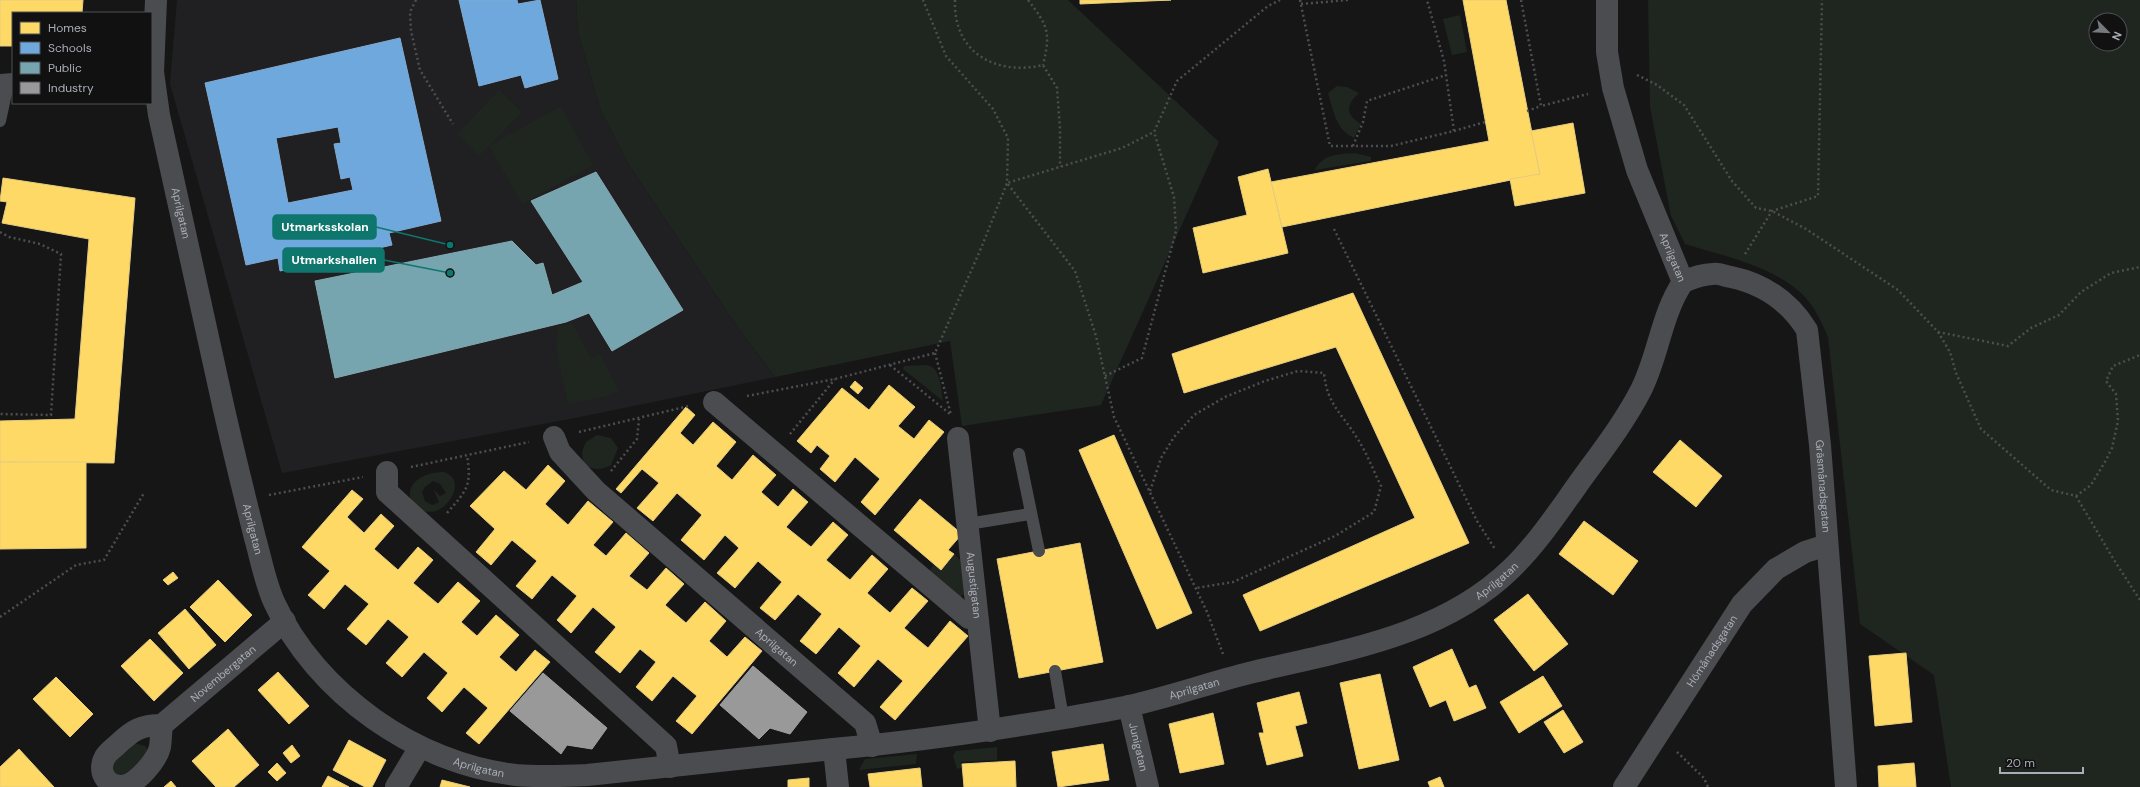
<svg xmlns="http://www.w3.org/2000/svg" width="2140" height="787" font-family="'DM Sans',sans-serif">
	<style>
		.built { fill: #202022 }
		.green { fill: #1f251f; fill-rule: evenodd }
		.homes { fill: #ffd966; stroke: #e5cc7e }
		.schools { fill: #6fa8dc; stroke: #80aad1; fill-rule: evenodd }
		.public { fill: #76a5af; stroke: #85a8b1 }
		.industry { fill: #999; stroke: #9e9fa2 }
		.lines { fill: none; stroke-linecap: round; stroke-linejoin: round }
		.path { stroke: #4c4e50; stroke-width: 2.5; stroke-dasharray: 2 3; stroke-linecap: butt }
		.service { stroke: #4b4c4f; stroke-width: 12 }
		.minor { stroke: #4b4c4f; stroke-width: 22 }
		.labels { text-anchor: middle; dominant-baseline: central; stroke-width: 4; stroke-linejoin: round; paint-order: stroke }
		.street-label { font-size: 11px; fill: #a9aeb6; stroke: #111112 }
		.leader { fill: none; stroke: #0f766e; stroke-width: 1.5 }
		.callout-dot { fill: #0f766e; stroke: #111112; stroke-width: 1.5 }
		.callout { fill: #0f766e; stroke: #0f766e; stroke-width: 1.5 }
		.callout-label { font-size: 12px; text-anchor: middle; font-weight: bold; fill: #fff }
	</style>
	<rect width="100%" height="100%" fill="#161617"/>
	<path class="built" d="M 177,0 L 576,0 L 578,33 L 601,111 L 629,165 L 737,326 L 775,377 L 575,418 L 282,473 L 170,84 Z"/>
	<g class="green">
		<path d="M 576,0 L 1068,0 L 1219,142 L 1101,405 L 962,426 L 950,341 L 775,377 L 737,326 L 629,165 L 601,111 L 578,33 Z"/>
		<path d="M 1648,0 L 2140,0 L 2140,787 L 1951,787 L 1934,675 L 1860,624 L 1828,337 C 1821,321 1814,305 1801,293 C 1770,265 1723,256 1685,244 L 1671,216 L 1650,107 ZM 2096,20 L 2120,20 L 2120,44 L 2096,44 Z"/>
		<path d="M 1460,15 L 1467,52 L 1452,55 L 1443,19 Z"/>
		<path d="M 1337,86 L 1347,87 L 1359,93 C 1345,105 1346,115 1361,124 L 1354,138 C 1336,130 1333,110 1328,93 Z"/>
		<path d="M 499,90 L 522,112 L 479,156 L 457,134 Z"/>
		<path d="M 561,106 L 593,165 L 522,204 L 489,146 Z"/>
		<path d="M 1355,153 L 1371,157 L 1371,161 L 1315,170 C 1322,154 1340,154 1355,153 Z"/>
		<path d="M 572,323 L 591,359 L 600,354 L 619,391 L 605,397 L 568,404 L 556,350 L 558,326 Z"/>
		<path d="M 926,365 C 941,366 941,390 943,401 L 903,369 L 904,366 Z"/>
		<path d="M 597,435 L 611,438 L 618,448 L 611,465 C 592,476 574,463 586,442 Z"/>
		<path d="M 444,472 C 465,479 452,505 436,511 C 431,513 423,511 417,510 C 398,487 421,472 444,472 ZM 433,481 L 440,484 L 446,493 L 440,496 L 433,489 L 439,502 L 432,505 L 425,501 L 422,492 L 425,487 Z"/>
		<path d="M 954,554 L 962,562 L 965,594 L 960,597 L 928,573 L 934,564 Z"/>
		<path d="M 134,743 L 145,746 L 147,749 L 146,758 L 126,776 L 117,776 L 111,768 L 115,760 Z"/>
		<path d="M 997,747 L 997,760 L 961,762 L 961,768 L 957,769 L 953,756 L 956,751 Z"/>
		<path d="M 917,754 L 916,764 L 859,770 L 865,759 Z"/>
	</g>
	<g class="homes">
		<path d="M 0,0 L 83,0 L 82,13 L 13,13 L 13,46 L 0,46 Z"/>
		<path d="M 1080,0 L 1171,0 L 1080,4 Z"/>
		<path d="M 1463,0 L 1506,0 L 1540,174 L 1282,227 L 1271,182 L 1489,141 Z"/>
		<path d="M 1573,123 L 1585,193 L 1515,206 L 1510,179 L 1540,174 L 1531,131 Z"/>
		<path d="M 1268,169 L 1288,253 L 1203,273 L 1193,228 L 1247,215 L 1238,177 Z"/>
		<path d="M 3,178 L 135,198 L 114,463 L 0,462 L 0,421 L 75,419 L 89,239 L 2,223 L 7,202 L 0,201 Z"/>
		<path d="M 1353,293 L 1469,543 L 1260,631 L 1243,595 L 1415,518 L 1336,347 L 1184,393 L 1172,354 Z"/>
		<path d="M 855,381 L 863,388 L 858,394 L 850,387 Z"/>
		<path d="M 889,385 L 915,407 L 898,426 L 914,439 L 929,420 L 944,432 L 875,515 L 861,502 L 880,479 L 855,457 L 835,482 L 820,469 L 830,456 L 817,445 L 811,453 L 797,441 L 842,388 L 869,410 Z"/>
		<path d="M 686,407 L 695,415 L 680,433 L 693,445 L 713,422 L 736,442 L 716,466 L 732,480 L 753,455 L 776,475 L 761,492 L 778,507 L 793,489 L 808,502 L 786,527 L 811,547 L 833,522 L 848,535 L 826,560 L 850,580 L 872,555 L 888,569 L 867,593 L 890,613 L 912,588 L 928,601 L 904,628 L 928,648 L 950,621 L 968,636 L 895,720 L 880,707 L 903,681 L 878,659 L 854,687 L 838,673 L 861,646 L 839,627 L 816,654 L 800,641 L 822,614 L 798,594 L 775,620 L 760,608 L 782,582 L 758,561 L 735,588 L 717,573 L 739,548 L 725,535 L 704,560 L 681,540 L 702,515 L 677,493 L 653,521 L 637,508 L 659,483 L 642,469 L 621,493 L 616,489 Z"/>
		<path d="M 1114,435 L 1192,613 L 1157,629 L 1079,450 Z"/>
		<path d="M 1680,440 L 1722,476 L 1696,507 L 1653,472 Z"/>
		<path d="M 0,462 L 86,462 L 86,548 L 0,549 Z"/>
		<path d="M 548,465 L 565,481 L 545,504 L 568,525 L 588,501 L 613,522 L 593,545 L 606,556 L 626,533 L 649,553 L 629,576 L 647,590 L 666,568 L 684,584 L 665,605 L 686,623 L 705,602 L 726,621 L 709,641 L 727,657 L 745,637 L 762,651 L 692,734 L 676,721 L 697,696 L 673,676 L 652,701 L 636,687 L 656,662 L 640,649 L 620,673 L 595,652 L 616,627 L 593,607 L 571,633 L 557,620 L 577,596 L 552,575 L 532,599 L 516,586 L 537,561 L 512,540 L 491,565 L 476,552 L 495,529 L 470,506 L 504,471 L 526,490 Z"/>
		<path d="M 352,490 L 363,499 L 347,517 L 364,533 L 381,514 L 394,526 L 374,549 L 398,570 L 418,547 L 433,560 L 413,583 L 438,604 L 458,582 L 480,601 L 461,622 L 477,636 L 496,615 L 519,635 L 499,657 L 516,672 L 535,650 L 550,662 L 479,744 L 466,733 L 488,708 L 464,687 L 442,712 L 427,698 L 448,673 L 424,652 L 402,677 L 386,663 L 409,637 L 388,619 L 366,645 L 347,629 L 369,604 L 345,584 L 324,609 L 308,595 L 330,571 L 302,547 Z"/>
		<path d="M 920,499 L 962,534 L 948,550 L 954,554 L 941,570 L 894,530 Z"/>
		<path d="M 1584,521 L 1638,561 L 1613,595 L 1559,554 Z"/>
		<path d="M 1080,543 L 1103,662 L 1019,678 L 997,559 Z"/>
		<path d="M 173,572 L 178,578 L 168,585 L 163,580 Z"/>
		<path d="M 218,580 L 252,615 L 225,642 L 190,607 Z"/>
		<path d="M 1528,594 L 1568,644 L 1534,671 L 1494,620 Z"/>
		<path d="M 185,609 L 216,645 L 189,669 L 158,633 Z"/>
		<path d="M 150,639 L 183,673 L 154,701 L 121,666 Z"/>
		<path d="M 1452,649 L 1469,688 L 1476,685 L 1486,708 L 1454,721 L 1446,700 L 1430,707 L 1413,667 Z"/>
		<path d="M 1906,653 L 1912,722 L 1875,726 L 1869,656 Z"/>
		<path d="M 278,672 L 309,706 L 289,724 L 258,690 Z"/>
		<path d="M 1380,674 L 1399,760 L 1359,769 L 1340,683 Z"/>
		<path d="M 1543,676 L 1562,706 L 1519,733 L 1500,702 Z"/>
		<path d="M 56,677 L 93,714 L 70,737 L 33,699 Z"/>
		<path d="M 1299,692 L 1307,723 L 1295,726 L 1303,756 L 1267,765 L 1259,733 L 1264,733 L 1257,703 Z"/>
		<path d="M 1563,710 L 1583,742 L 1564,753 L 1544,722 Z"/>
		<path d="M 1213,713 L 1224,764 L 1180,773 L 1169,724 Z"/>
		<path d="M 228,729 L 259,765 L 234,787 L 216,787 L 192,761 Z"/>
		<path d="M 349,740 L 386,760 L 372,787 L 365,787 L 333,770 Z"/>
		<path d="M 1103,744 L 1109,780 L 1058,787 L 1052,752 Z"/>
		<path d="M 292,745 L 300,756 L 291,763 L 283,753 Z"/>
		<path d="M 19,749 L 54,787 L 0,787 L 0,767 Z"/>
		<path d="M 1015,761 L 1016,787 L 964,787 L 962,764 Z"/>
		<path d="M 277,763 L 286,773 L 277,781 L 268,772 Z"/>
		<path d="M 1914,763 L 1916,787 L 1879,787 L 1878,766 Z"/>
		<path d="M 920,768 L 922,787 L 870,787 L 868,774 Z"/>
		<path d="M 328,776 L 349,787 L 322,787 Z"/>
		<path d="M 1440,777 L 1444,787 L 1430,787 L 1428,782 Z"/>
		<path d="M 809,778 L 809,787 L 788,787 L 788,780 Z"/>
		<path d="M 442,780 L 470,787 L 440,787 Z"/>
		<path d="M 171,781 L 176,787 L 164,787 Z"/>
	</g>
	<g class="schools">
		<path d="M 459,0 L 517,0 L 518,4 L 540,0 L 558,79 L 525,88 L 521,75 L 479,86 Z"/>
		<path d="M 400,38 L 441,221 L 389,233 L 392,245 L 280,271 L 278,258 L 246,265 L 205,83 ZM 338,127 L 341,143 L 334,144 L 341,179 L 350,177 L 353,190 L 288,203 L 276,138 Z"/>
	</g>
	<path class="public" d="M 596,172 L 683,310 L 612,351 L 589,313 L 566,322 L 335,378 L 315,281 L 512,241 L 536,265 L 543,263 L 552,295 L 583,282 L 531,201 Z"/>
	<g class="industry">
		<path d="M 753,666 L 807,712 L 790,734 L 770,728 L 759,739 L 720,705 Z"/>
		<path d="M 543,673 L 607,728 L 592,749 L 567,745 L 561,754 L 510,711 Z"/>
	</g>
	<g class="lines">
		<g class="path">
			<path d="M 416,0 L 410,12 L 411,31 L 420,70 L 453,124"/>
			<path d="M 955,0 C 953,53 996,76 1043,65 L 1057,88 L 1060,129 L 1060,167"/>
			<path d="M 1028,0 C 1048,26 1051,32 1043,65"/>
			<path d="M 1300,0 L 1330,146 L 1391,146 L 1454,131 L 1444,61 L 1427,0"/>
			<path d="M 1521,0 L 1541,106 L 1588,94"/>
			<path d="M 1301,4 L 1348,0"/>
			<path d="M 1637,75 L 1657,85 L 1684,105 L 1732,181 L 1756,208 L 1772,211 L 1806,229 L 1898,290 L 1938,332 L 1950,352 L 1956,373 L 1981,429 L 2051,490 L 2076,496 L 2091,485 L 2106,460 L 2112,448 L 2118,421 L 2116,394 L 2106,381 L 2113,366 L 2140,355"/>
			<path d="M 1527,111 L 1541,106"/>
			<path d="M 1454,131 L 1485,122"/>
			<path d="M 1353,146 L 1363,122 L 1367,101 L 1446,75"/>
			<path d="M 1334,229 L 1477,521 L 1495,549"/>
			<path d="M 0,232 L 9,237 L 40,244 L 61,254 L 51,415 L 0,414"/>
			<path d="M 1745,254 L 1772,211 L 1818,196 L 1822,0"/>
			<path d="M 1938,332 L 2008,346 L 2031,328 L 2059,315 L 2081,292 L 2111,273 L 2140,267"/>
			<path d="M 935,353 L 951,415"/>
			<path d="M 890,365 L 950,414"/>
			<path d="M 1105,376 L 1142,358 L 1176,231 L 1174,197 L 1154,132"/>
			<path d="M 747,396 L 835,379 L 935,353 L 982,246 L 1007,183 L 1008,138 L 993,109 L 946,56 L 923,0"/>
			<path d="M 579,432 L 689,406"/>
			<path d="M 790,434 L 835,379"/>
			<path d="M 411,467 L 529,442"/>
			<path d="M 611,471 L 637,439 L 639,419"/>
			<path d="M 1150,491 L 1161,458 L 1174,437 L 1194,415 L 1225,397 L 1265,381 L 1298,371 L 1324,373 C 1327,405 1342,413 1357,438 C 1367,453 1373,470 1381,486 L 1374,512 L 1335,536 L 1233,582 L 1196,588"/>
			<path d="M 269,495 L 363,477"/>
			<path d="M 2076,496 L 2114,560 L 2140,600"/>
			<path d="M 447,513 C 467,490 472,486 467,455"/>
			<path d="M 0,617 L 76,565 L 104,560 L 144,493"/>
			<path d="M 1223,654 L 1207,612 L 1114,417 L 1096,336 L 1075,271 L 1007,183 L 1122,148 L 1154,132 L 1177,81 L 1268,6 L 1280,0"/>
			<path d="M 1677,752 L 1704,778 L 1708,787"/>
		</g>
		<g class="service">
			<path d="M 0,121 L 8,84"/>
			<path d="M 1019,454 L 1039,551"/>
			<path d="M 968,524 L 1030,514"/>
			<path d="M 1055,671 L 1063,718"/>
		</g>
		<g class="minor">
			<path id="s1" d="M 156,0 L 153,72 L 159,115 C 181,211 202,308 223,405 C 233,449 244,494 255,538 C 261,559 265,582 274,602 C 316,694 417,764 516,775 C 540,777 564,776 587,775 C 669,767 751,757 833,749 C 911,742 988,731 1065,718 C 1087,714 1108,711 1129,706 C 1170,697 1209,683 1249,673 C 1340,651 1441,637 1511,569 C 1536,545 1556,515 1576,487 C 1598,456 1623,425 1641,390 C 1659,354 1661,315 1683,282"/>
			<path id="s2" d="M 1607,0 L 1607,52 L 1613,88 L 1637,170 L 1683,282"/>
			<path d="M 0,85 L 13,84"/>
			<path id="s3" d="M 1683,282 C 1693,278 1702,274 1713,274 C 1719,273 1725,276 1731,277 C 1764,284 1789,301 1807,330 L 1820,445 L 1846,787"/>
			<path d="M 714,402 L 969,618 L 976,617"/>
			<path id="s4" d="M 554,437 L 560,452 L 596,491 L 865,723 L 872,746"/>
			<path id="s5" d="M 958,438 L 990,731"/>
			<path d="M 387,472 L 387,492 L 666,746 L 670,767"/>
			<path id="s6" d="M 1129,706 L 1148,787"/>
			<path id="s7" d="M 162,725 C 161,732 161,740 160,747 C 157,760 137,784 123,786 C 106,787 97,771 105,757 C 108,752 114,748 118,744 C 133,730 141,725 162,725 L 285,621"/>
			<path d="M 834,749 L 838,787"/>
			<path d="M 396,787 L 420,747"/>
			<path id="s8" d="M 1624,787 L 1742,604 L 1776,569 L 1805,552 L 1827,545"/>
		</g>
	</g>
	<g class="labels">
		<g class="street-label">
			<text stroke="none"><textPath href="#s1" startOffset="216">Aprilgatan</textPath></text>
			<text stroke="none"><textPath href="#s2" startOffset="268">Aprilgatan</textPath></text>
			<text stroke="none"><textPath href="#s3" startOffset="302">Gräsmånadsgatan</textPath></text>
			<text stroke="none"><textPath href="#s1" startOffset="540">Aprilgatan</textPath></text>
			<text stroke="none"><textPath href="#s1" startOffset="1935">Aprilgatan</textPath></text>
			<text stroke="none"><textPath href="#s5" startOffset="148">Augustigatan</textPath></text>
			<text stroke="none"><textPath href="#s4" startOffset="308">Aprilgatan</textPath></text>
			<text stroke="none"><textPath href="#s8" startOffset="162">Hömånadsgatan</textPath></text>
			<text stroke="none"><textPath href="#s7" startOffset="268">Novembergatan</textPath></text>
			<text stroke="none"><textPath href="#s1" startOffset="1611">Aprilgatan</textPath></text>
			<text stroke="none"><textPath href="#s6" startOffset="42">Junigatan</textPath></text>
			<text stroke="none"><textPath href="#s1" startOffset="888">Aprilgatan</textPath></text>
		</g>
	</g>
	<path class="leader" d="M450 245L376 227M450 273L384 260"/>
	<g class="callout-dot">
		<circle cx="450" cy="245" r="4"/>
		<circle cx="450" cy="273" r="4"/>
	</g>
	<g class="callout">
		<rect x="273" y="215" width="103" height="24" rx="4"/>
		<rect x="283" y="248" width="101" height="24" rx="4"/>
	</g>
	<g class="callout-label">
		<text x="325" y="231">Utmarksskolan</text>
		<text x="334" y="264">Utmarkshallen</text>
	</g>
	<rect x="12" y="12" width="140" height="92" fill="#111112" stroke="#4e5054"/>
	<rect x="20" y="22" width="20" height="12" fill="#ffd966" stroke="#4e5054"/>
	<text x="48" y="32" font-size="12" fill="#a9aeb6">Homes</text>
	<rect x="20" y="42" width="20" height="12" fill="#6fa8dc" stroke="#4e5054"/>
	<text x="48" y="52" font-size="12" fill="#a9aeb6">Schools</text>
	<rect x="20" y="62" width="20" height="12" fill="#76a5af" stroke="#4e5054"/>
	<text x="48" y="72" font-size="12" fill="#a9aeb6">Public</text>
	<rect x="20" y="82" width="20" height="12" fill="#999999" stroke="#4e5054"/>
	<text x="48" y="92" font-size="12" fill="#a9aeb6">Industry</text>
	<g transform="translate(2108 32) rotate(114)"><circle r="19" fill="#111112" stroke="#4e5054"/>
	<path d="M0-3L7 15L0 10L-7 15Z" fill="#76797e"/>
	<text y="-6" font-size="11" font-weight="bold" text-anchor="middle" fill="#a9aeb6">N</text>
	</g>
	<path d="M2000 767v6h83v-6" fill="none" stroke="#a9aeb6" stroke-width="2"/>
	<text x="2006" y="767" font-size="12" fill="#a9aeb6" stroke="#111112" stroke-width="3" paint-order="stroke">20 m</text>
</svg>
